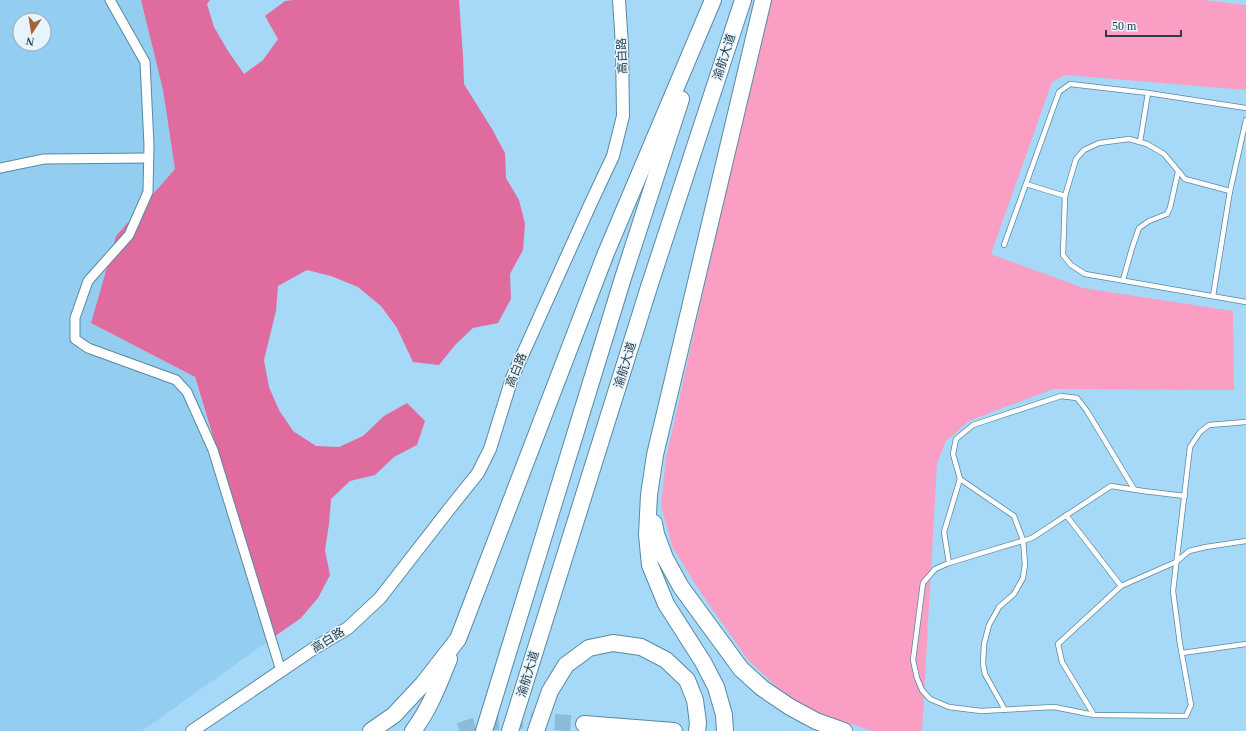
<svg xmlns="http://www.w3.org/2000/svg" width="1246" height="731" font-family="'Times New Roman','Noto Sans SC',serif">
	<style>
		.built { fill: #93cdef; fill-rule: evenodd }
		.green { fill: #fa9fc3 }
		.forest { fill: #e06c9f }
		.lines { fill: none; stroke-linecap: round; stroke-linejoin: round }
		.highway-tunnel { stroke: #8dbad5; stroke-width: 16; stroke-dasharray: 16 8; stroke-linecap: butt }
		.lane-casing { stroke: #5889a4; stroke-width: 6 }
		.street-casing { stroke: #5889a4; stroke-width: 11 }
		.secondary-casing { stroke: #5889a4; stroke-width: 14 }
		.highway-casing { stroke: #5889a4; stroke-width: 18 }
		.lane { stroke: #fff; stroke-width: 4.5 }
		.street { stroke: #fff; stroke-width: 9 }
		.secondary { stroke: #fff; stroke-width: 12 }
		.highway { stroke: #fff; stroke-width: 16 }
		.labels { text-anchor: middle; dominant-baseline: central; stroke-width: 3; stroke-linejoin: round; paint-order: stroke }
		.street-label { font-size: 12px; fill: #2a3f4b; stroke: #e5f4fd }
	</style>
	<rect width="100%" height="100%" fill="#a6d9f7"/>
	<path class="built" d="M 0,0 L 141,0 L 163,90 L 175,169 L 116,236 L 91,323 L 194,377 L 274,637 L 142,731 L 0,731 ZM 20,20 L 44,20 L 44,44 L 20,44 Z"/>
	<path class="green" d="M 771,0 L 1204,0 L 1246,5 L 1246,90 L 1065,75 L 1052,82 L 991,254 L 1083,288 L 1233,311 L 1234,390 L 1053,389 L 969,421 L 946,441 L 937,463 L 922,731 L 872,731 L 821,714 L 789,698 L 748,660 L 697,587 L 672,546 L 661,505 L 666,458 L 755,59 Z"/>
	<path class="forest" d="M 141,0 L 210,0 L 207,4 L 214,27 L 228,51 L 244,74 L 263,60 L 278,39 L 265,16 L 285,1 L 293,0 L 459,0 L 463,56 L 464,84 L 492,129 L 505,153 L 506,178 L 519,200 L 525,224 L 523,250 L 510,274 L 511,299 L 498,323 L 473,328 L 455,345 L 439,365 L 413,362 L 397,328 L 381,306 L 358,287 L 331,276 L 307,270 L 278,286 L 276,311 L 264,360 L 269,387 L 279,410 L 293,431 L 316,446 L 339,447 L 363,436 L 384,416 L 407,403 L 425,421 L 417,445 L 394,457 L 375,475 L 350,481 L 331,499 L 329,524 L 325,550 L 330,575 L 318,598 L 301,618 L 274,637 L 195,377 L 91,323 L 116,236 L 175,169 L 163,90 Z"/>
	<g class="lines">
		<path class="highway-tunnel" d="M 460,731 C 495,715 545,722 584,724"/>
		<g class="lane-casing">
			<g id="lane">
				<path d="M 1140,142 L 1148,93"/>
				<path d="M 1026,184 L 1065,196"/>
				<path d="M 1230,191 L 1185,179 L 1164,154 L 1147,144 L 1129,139 L 1099,143 L 1084,150 L 1076,159 L 1065,196 L 1063,255 L 1071,265 L 1085,274 L 1246,302"/>
				<path d="M 1004,245 L 1059,92 L 1070,84 L 1148,93 L 1246,108"/>
				<path d="M 1123,280 L 1132,248 L 1139,228 L 1149,221 L 1167,214 L 1170,208 L 1178,172"/>
				<path d="M 1213,296 L 1230,191 L 1246,120"/>
				<path d="M 960,479 L 1014,516 L 1023,540 L 1025,564 L 1023,578 L 1014,594 L 999,607 L 989,625 L 984,644 L 983,664 L 985,674 L 1005,710"/>
				<path d="M 1185,496 L 1143,491 L 1111,486 L 1032,538 L 949,563 L 935,569 L 923,583 L 913,660 L 917,678 L 922,690 L 930,699 L 949,707 L 981,711 L 1054,707 L 1094,715 L 1186,716 L 1191,705 L 1180,644 L 1173,591 L 1190,447 L 1200,432 L 1209,425 L 1246,422"/>
				<path d="M 1066,515 L 1121,586"/>
				<path d="M 949,563 L 944,532 L 960,479 L 953,454 L 956,439 L 973,425 L 1061,396 L 1077,398 L 1087,411 L 1134,489"/>
				<path d="M 1182,653 L 1246,644"/>
				<path d="M 1094,715 L 1062,662 L 1058,644 L 1121,586 L 1176,562 L 1189,551 L 1206,547 L 1246,541"/>
			</g>
		</g>
		<g class="street-casing">
			<g id="street">
				<path d="M 110,0 L 145,62 L 149,145 L 148,192 L 129,235 L 88,281 L 75,318 L 75,339 L 88,348 L 176,380 L 187,392 L 213,450 L 281,671"/>
				<path d="M 0,168 L 44,159 L 148,158"/>
			</g>
		</g>
		<g class="secondary-casing">
			<path id="secondary" d="M 192,731 L 313,649 L 348,628 L 380,598 L 450,508 L 478,473 L 490,449 L 512,378 L 590,205 L 613,156 L 623,116 L 622,46 L 619,0"/>
		</g>
		<g class="highway-casing">
			<g id="highway">
				<path d="M 654,523 L 656,534 L 665,558 L 681,587 L 741,669 L 762,688 L 790,707 L 816,721 L 844,731"/>
				<path d="M 584,724 L 674,731"/>
				<path d="M 371,731 L 394,715 L 423,684 L 458,639 L 606,253 L 713,0"/>
				<path d="M 413,731 C 429,710 439,684 449,659"/>
				<path d="M 484,731 L 623,278 L 681,99"/>
				<path d="M 510,731 L 649,287 L 743,0"/>
				<path d="M 536,731 L 550,691 L 566,665 L 589,648 L 613,643 L 641,647 L 666,660 L 687,680 L 695,700 L 698,723 L 697,731"/>
				<path d="M 725,731 L 724,715 L 716,687 L 703,662 L 666,604 L 650,565 L 647,535 L 649,495 L 655,455 L 763,0"/>
			</g>
		</g>
		<use href="#lane" class="lane"/>
		<use href="#street" class="street"/>
		<use href="#secondary" class="secondary"/>
		<use href="#highway" class="highway"/>
	</g>
	<g class="labels">
		<g class="street-label">
			<text transform="translate(622 56) rotate(-92)">高白路</text>
			<text transform="translate(724 57) rotate(-72)">渝航大道</text>
			<text transform="translate(625 365) rotate(-73)">渝航大道</text>
			<text transform="translate(516 370) rotate(-68)">高白路</text>
			<text transform="translate(328 640) rotate(-32)">高白路</text>
			<text transform="translate(528 674) rotate(-73)">渝航大道</text>
		</g>
	</g>
	<g transform="translate(32 32) rotate(192)"><circle r="19" fill="#e5f4fd" stroke="#9aacb6"/>
	<path d="M0-3L7 15L0 10L-7 15Z" fill="#a66232"/>
	<text y="-6" font-size="11" font-weight="bold" text-anchor="middle" fill="#2a3f4b">N</text>
	</g>
	<path d="M1106 30v6h75v-6" fill="none" stroke="#2a3f4b" stroke-width="2"/>
	<text x="1112" y="30" font-size="12" fill="#2a3f4b" stroke="#e5f4fd" stroke-width="3" paint-order="stroke">50 m</text>
</svg>
